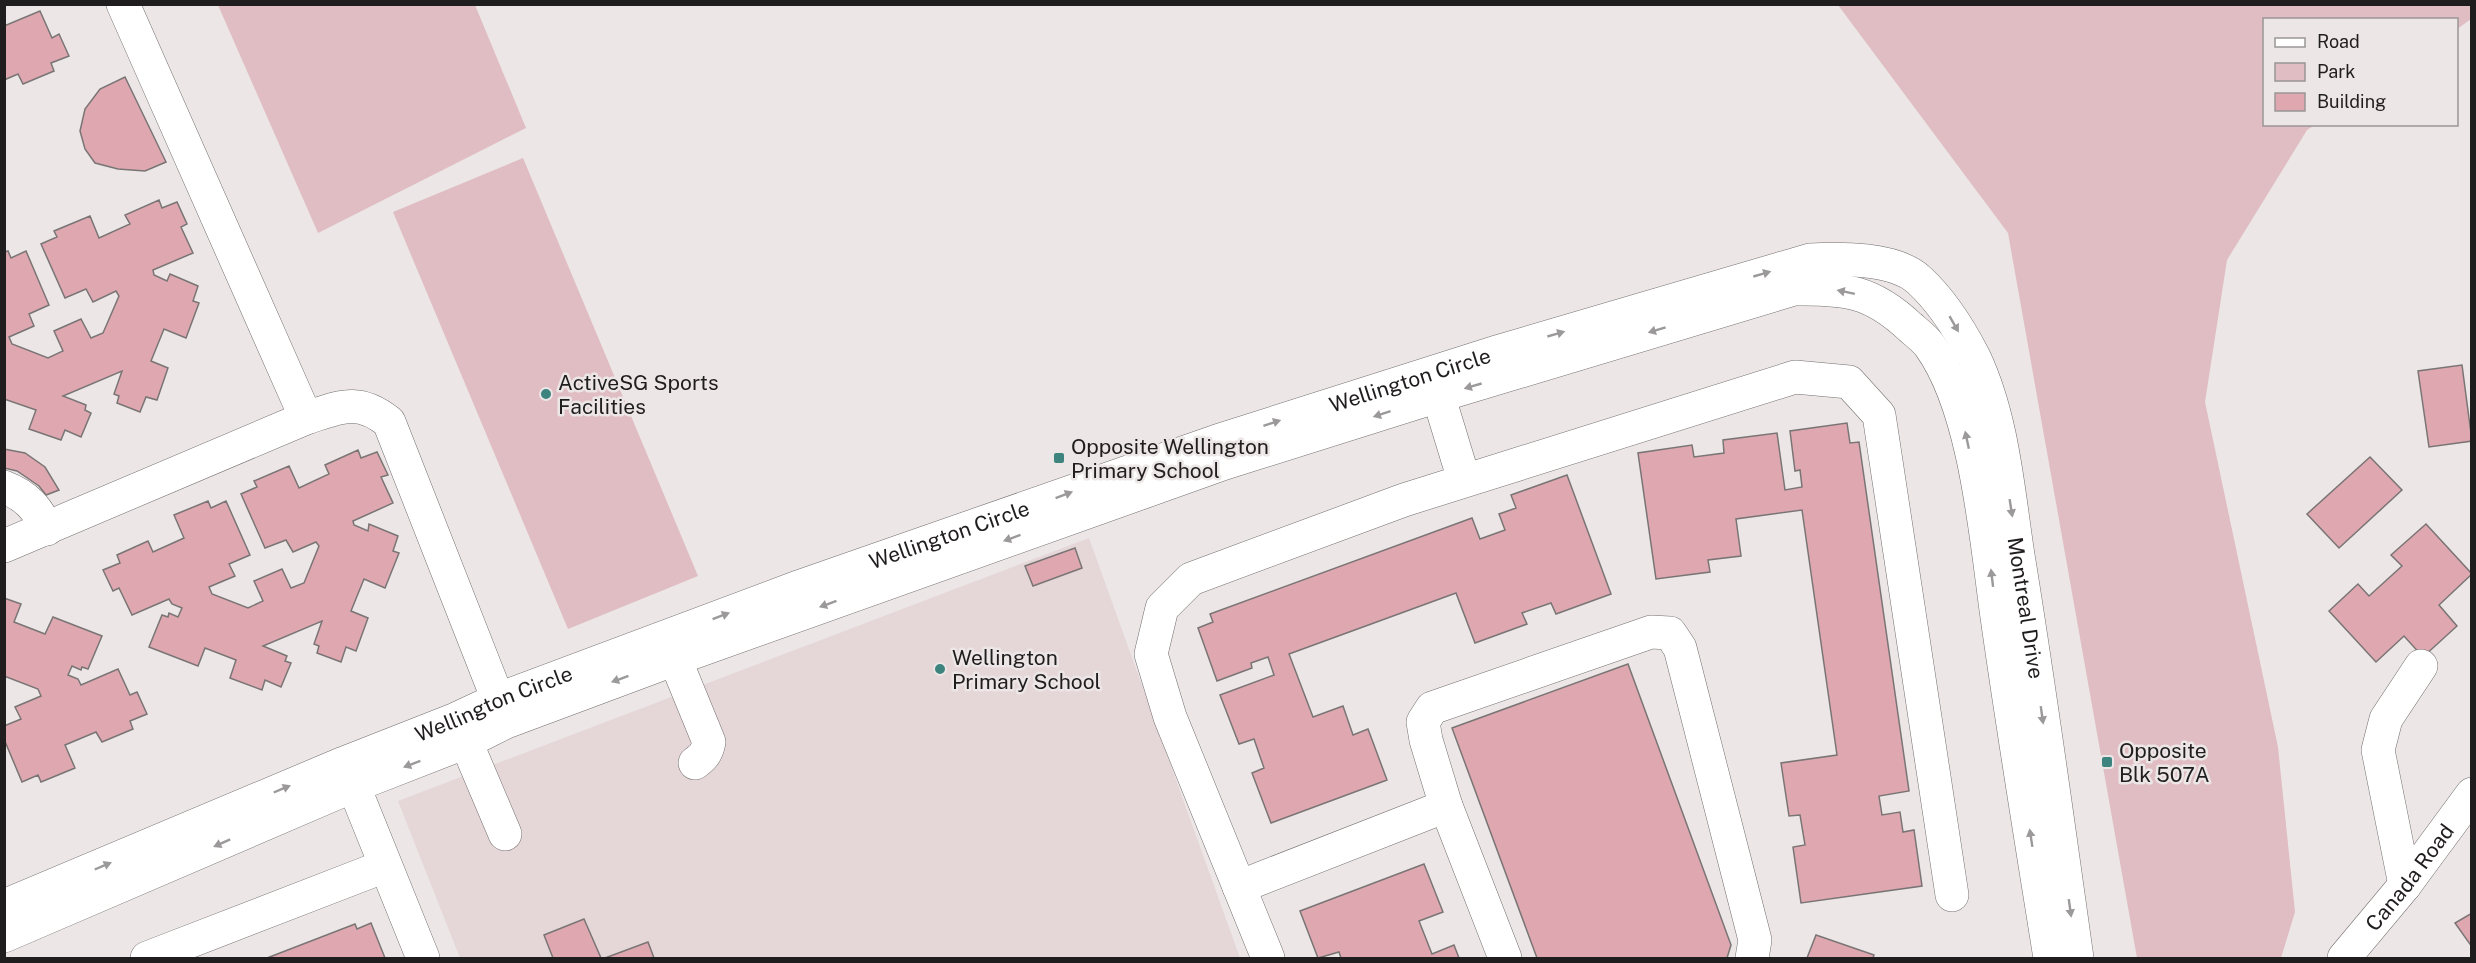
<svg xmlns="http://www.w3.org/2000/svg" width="2476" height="963" font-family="'Public Sans',sans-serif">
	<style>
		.built { fill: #e5d6d8 }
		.green { fill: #dfbdc2 }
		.building { fill: #dfa8b1; stroke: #7a7575; stroke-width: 1.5 }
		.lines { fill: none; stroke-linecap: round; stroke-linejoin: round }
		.minor-casing { stroke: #746f6f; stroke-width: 34 }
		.minor { stroke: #fff; stroke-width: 33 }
		.oneway { fill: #9b999a }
		.poi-dot { fill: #3d847e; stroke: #ece6e6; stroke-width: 2 }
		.labels { text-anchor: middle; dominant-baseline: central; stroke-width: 5; stroke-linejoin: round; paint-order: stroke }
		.street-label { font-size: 21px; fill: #201d1e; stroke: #ece6e6 }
		.poi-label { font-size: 21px; fill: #201d1e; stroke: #ece6e6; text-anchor: start }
	</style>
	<rect width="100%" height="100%" fill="#ece6e6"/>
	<path class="built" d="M 1089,538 L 1240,958 L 460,958 L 398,801 Z"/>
	<g class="green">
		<path d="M 218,5 L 475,5 L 526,128 L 318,233 Z"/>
		<path d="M 1838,5 L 2471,5 L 2471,19 L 2457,29 L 2456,20 L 2264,20 L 2264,124 L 2315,125 L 2307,130 L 2227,260 L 2205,402 L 2278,747 L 2295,912 L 2281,958 L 2137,958 L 2008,233 Z"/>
		<path d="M 523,158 L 698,576 L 568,629 L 393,212 Z"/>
	</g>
	<g class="building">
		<path d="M 40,11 L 52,38 L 59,34 L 69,56 L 51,63 L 54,71 L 23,84 L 18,74 L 4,80 L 4,26 Z"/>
		<path d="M 125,77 L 166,162 L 145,171 L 118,169 L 95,163 L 85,149 L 80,131 L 85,109 L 100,89 Z"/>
		<path d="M 159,200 L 162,208 L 177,202 L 187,224 L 181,227 L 193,253 L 153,270 L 154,275 L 167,281 L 170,274 L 198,286 L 193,301 L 199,303 L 186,338 L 164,329 L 151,361 L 168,368 L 157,400 L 146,397 L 140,412 L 117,403 L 119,396 L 114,394 L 122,371 L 63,396 L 86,405 L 85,410 L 91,413 L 81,437 L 65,430 L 61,440 L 29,429 L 36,410 L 4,399 L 4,252 L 8,251 L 11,258 L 26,251 L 49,305 L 29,314 L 34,326 L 9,337 L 12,344 L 48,358 L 63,351 L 54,331 L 81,319 L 91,338 L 103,333 L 119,296 L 116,291 L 93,302 L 86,289 L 65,298 L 41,244 L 57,237 L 54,231 L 90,216 L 99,238 L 130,224 L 125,215 Z"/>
		<path d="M 2462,365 L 2472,441 L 2429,447 L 2418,371 Z"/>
		<path d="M 1847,423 L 1850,443 L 1859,442 L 1909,791 L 1879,796 L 1882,815 L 1900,812 L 1903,832 L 1914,830 L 1922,886 L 1801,903 L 1793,847 L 1805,845 L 1800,815 L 1789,816 L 1781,763 L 1837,755 L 1802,510 L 1736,519 L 1741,556 L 1708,560 L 1710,572 L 1656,579 L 1638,453 L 1692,445 L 1694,457 L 1724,453 L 1723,440 L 1777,433 L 1785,490 L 1802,487 L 1800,470 L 1795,471 L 1790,431 Z"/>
		<path d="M 4,449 L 25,453 L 45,467 L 59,490 L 46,495 L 39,486 L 17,471 L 4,468 Z"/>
		<path d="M 358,450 L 361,458 L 377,452 L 388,475 L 381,477 L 393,503 L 353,521 L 354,525 L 368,531 L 369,524 L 398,536 L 393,551 L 399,553 L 385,588 L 364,579 L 351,611 L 368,618 L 356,651 L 346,647 L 341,662 L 317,653 L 319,646 L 314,644 L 322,621 L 263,646 L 287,656 L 285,661 L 291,663 L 281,687 L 265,680 L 262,690 L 230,678 L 236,660 L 205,648 L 198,666 L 149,647 L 162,615 L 168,617 L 169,613 L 178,617 L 182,608 L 172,604 L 169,599 L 132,615 L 119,588 L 113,591 L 103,570 L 120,563 L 117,555 L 148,541 L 153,552 L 184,538 L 174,515 L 208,501 L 211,508 L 226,501 L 250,555 L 229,564 L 235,576 L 209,587 L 212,594 L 248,608 L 263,601 L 254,581 L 282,569 L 291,588 L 304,583 L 319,546 L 316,542 L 293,552 L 286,540 L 265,548 L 241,494 L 257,487 L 254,481 L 289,466 L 299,488 L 329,474 L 325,465 Z"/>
		<path d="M 2370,457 L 2402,490 L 2339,548 L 2307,514 Z"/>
		<path d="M 1567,475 L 1611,594 L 1556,614 L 1551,603 L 1522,613 L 1527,624 L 1475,643 L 1456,593 L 1289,654 L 1313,717 L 1343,706 L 1353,735 L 1368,729 L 1387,780 L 1271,823 L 1252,773 L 1264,768 L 1254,739 L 1239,744 L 1220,695 L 1274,675 L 1268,657 L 1251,663 L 1252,668 L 1217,681 L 1198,628 L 1213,622 L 1210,614 L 1472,518 L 1480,539 L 1505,530 L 1499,514 L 1516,508 L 1511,495 Z"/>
		<path d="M 2426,524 L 2472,574 L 2439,605 L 2457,626 L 2423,657 L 2404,636 L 2376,662 L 2329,611 L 2358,584 L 2369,596 L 2402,566 L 2391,555 Z"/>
		<path d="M 1075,548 L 1082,568 L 1033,586 L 1025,566 Z"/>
		<path d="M 4,598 L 21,604 L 14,622 L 45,634 L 53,617 L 102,636 L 88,669 L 82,667 L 81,670 L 72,666 L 68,675 L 78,679 L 81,685 L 118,669 L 130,695 L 137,692 L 147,714 L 130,721 L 133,729 L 102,742 L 96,732 L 65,745 L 75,768 L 41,782 L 38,775 L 22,782 L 4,739 L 4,726 L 21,719 L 15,707 L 41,696 L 38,689 L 4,676 Z"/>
		<path d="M 1628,664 L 1731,945 L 1727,958 L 1537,958 L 1452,728 Z"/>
		<path d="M 1424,864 L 1443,912 L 1419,921 L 1432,954 L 1454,945 L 1459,958 L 1341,958 L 1339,952 L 1318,958 L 1300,911 Z"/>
		<path d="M 2472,913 L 2472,947 L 2455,923 Z"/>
		<path d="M 584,919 L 601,958 L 553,958 L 544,935 Z"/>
		<path d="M 371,923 L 385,958 L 267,958 L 355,924 L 357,929 Z"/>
		<path d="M 1816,935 L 1874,955 L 1873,958 L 1807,958 Z"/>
		<path d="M 648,942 L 654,958 L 605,958 Z"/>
	</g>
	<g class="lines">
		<g class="minor-casing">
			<g id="minor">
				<path d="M 123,4 L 306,418"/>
				<path d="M 1432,375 L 1464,480"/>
				<path d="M 4,487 C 27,496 37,508 47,529"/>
				<path d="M 4,546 L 306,418 C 340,407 358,397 389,422 L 506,720"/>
				<path d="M 675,659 L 709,742 C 707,753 703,757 695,763"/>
				<path d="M 466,742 L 505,834"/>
				<path d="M 346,767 L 423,958"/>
				<path d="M 2405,885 L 2378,750 L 2386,719 L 2421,666"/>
				<path d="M 1239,887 L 1446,806"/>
				<path id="s1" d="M 4,906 L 344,763 L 456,719 L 499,699 L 801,586 L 1217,441 L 1500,351 L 1810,260 C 1840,258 1896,258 1919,280 C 1942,301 1960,330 1974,357 C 2003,418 2008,490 2018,555 C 2040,689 2058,824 2077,958"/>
				<path d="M 4,936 L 353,786 L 466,742 L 506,722 L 675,659 L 1225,463 L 1438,396 L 1794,289 C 1845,288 1872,291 1910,327 C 1917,333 1925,339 1930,346 C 1976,410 1986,539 1997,617 C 2013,731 2032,845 2050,958"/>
				<path d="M 147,958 L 385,866"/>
				<path d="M 1268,958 L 1170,717 L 1151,654 L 1162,608 L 1191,579 L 1404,500 L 1795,377 L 1849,382 L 1879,415 L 1952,895"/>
				<path d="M 1505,958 L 1446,806 L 1426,740 L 1423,722 L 1432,708 L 1651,632 L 1670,633 L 1680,648 L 1755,940 L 1752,958"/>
				<path id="s2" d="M 2344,958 L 2405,885 L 2472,794"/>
			</g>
		</g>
		<use href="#minor" class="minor"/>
	</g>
	<defs><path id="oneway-solid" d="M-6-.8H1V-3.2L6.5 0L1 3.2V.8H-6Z" transform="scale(1.5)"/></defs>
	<g class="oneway">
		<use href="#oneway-solid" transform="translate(1762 274) rotate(-16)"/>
		<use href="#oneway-solid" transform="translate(1846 292) rotate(-168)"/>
		<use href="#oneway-solid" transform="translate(1954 324) rotate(60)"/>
		<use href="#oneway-solid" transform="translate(1657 330) rotate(163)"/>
		<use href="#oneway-solid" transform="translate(1556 334) rotate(-16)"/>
		<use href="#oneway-solid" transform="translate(1473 386) rotate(164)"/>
		<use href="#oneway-solid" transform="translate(1382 414) rotate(162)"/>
		<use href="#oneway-solid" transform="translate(1272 423) rotate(-18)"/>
		<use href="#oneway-solid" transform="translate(1967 440) rotate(-102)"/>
		<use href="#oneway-solid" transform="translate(1064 495) rotate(-21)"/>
		<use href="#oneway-solid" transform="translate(2011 508) rotate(81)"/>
		<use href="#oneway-solid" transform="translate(1012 538) rotate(160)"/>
		<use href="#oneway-solid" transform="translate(1992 578) rotate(-97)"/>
		<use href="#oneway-solid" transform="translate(828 604) rotate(160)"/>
		<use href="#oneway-solid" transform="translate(721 616) rotate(-21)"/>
		<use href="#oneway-solid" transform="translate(620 679) rotate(160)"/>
		<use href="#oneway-solid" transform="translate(2042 715) rotate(82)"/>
		<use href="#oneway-solid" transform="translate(412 764) rotate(159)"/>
		<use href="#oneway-solid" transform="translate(282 789) rotate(-23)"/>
		<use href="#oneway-solid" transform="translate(2031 838) rotate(-99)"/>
		<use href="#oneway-solid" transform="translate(222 843) rotate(156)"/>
		<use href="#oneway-solid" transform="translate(103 866) rotate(-23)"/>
		<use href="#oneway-solid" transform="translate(2070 908) rotate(82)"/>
	</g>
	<g class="poi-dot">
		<circle cx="546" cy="394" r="6"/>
		<rect x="1053" y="452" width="12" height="12" rx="3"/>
		<circle cx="940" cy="669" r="6"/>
		<rect x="2101" y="756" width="12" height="12" rx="3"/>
	</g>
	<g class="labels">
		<g class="street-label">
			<text stroke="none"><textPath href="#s1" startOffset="1502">Wellington Circle</textPath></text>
			<text stroke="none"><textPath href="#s1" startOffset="1016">Wellington Circle</textPath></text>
			<text stroke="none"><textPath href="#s1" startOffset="2385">Montreal Drive</textPath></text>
			<text stroke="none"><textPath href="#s1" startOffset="530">Wellington Circle</textPath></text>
			<text stroke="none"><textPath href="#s2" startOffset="104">Canada Road</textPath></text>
		</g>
		<g class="poi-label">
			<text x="558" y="382">ActiveSG Sports<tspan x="558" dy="24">Facilities</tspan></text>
			<text x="1071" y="446">Opposite Wellington<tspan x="1071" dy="24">Primary School</tspan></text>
			<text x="952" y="657">Wellington<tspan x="952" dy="24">Primary School</tspan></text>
			<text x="2119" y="750">Opposite<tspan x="2119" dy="24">Blk 507A</tspan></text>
		</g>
	</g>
	<rect width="2476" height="963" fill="none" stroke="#201d1e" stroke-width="12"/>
	<rect x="2263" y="18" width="195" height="108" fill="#ece6e6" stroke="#9a9696" stroke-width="1.5"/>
	<rect x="2275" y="38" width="30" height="9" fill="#ffffff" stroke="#9a9696" stroke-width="1.5"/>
	<text x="2317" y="48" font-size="18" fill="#201d1e">Road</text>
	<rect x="2275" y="63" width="30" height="18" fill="#dfbdc2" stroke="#9a9696" stroke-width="1.5"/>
	<text x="2317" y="78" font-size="18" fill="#201d1e">Park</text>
	<rect x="2275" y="93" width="30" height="18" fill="#dfa8b1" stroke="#9a9696" stroke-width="1.5"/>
	<text x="2317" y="108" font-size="18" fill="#201d1e">Building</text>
</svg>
